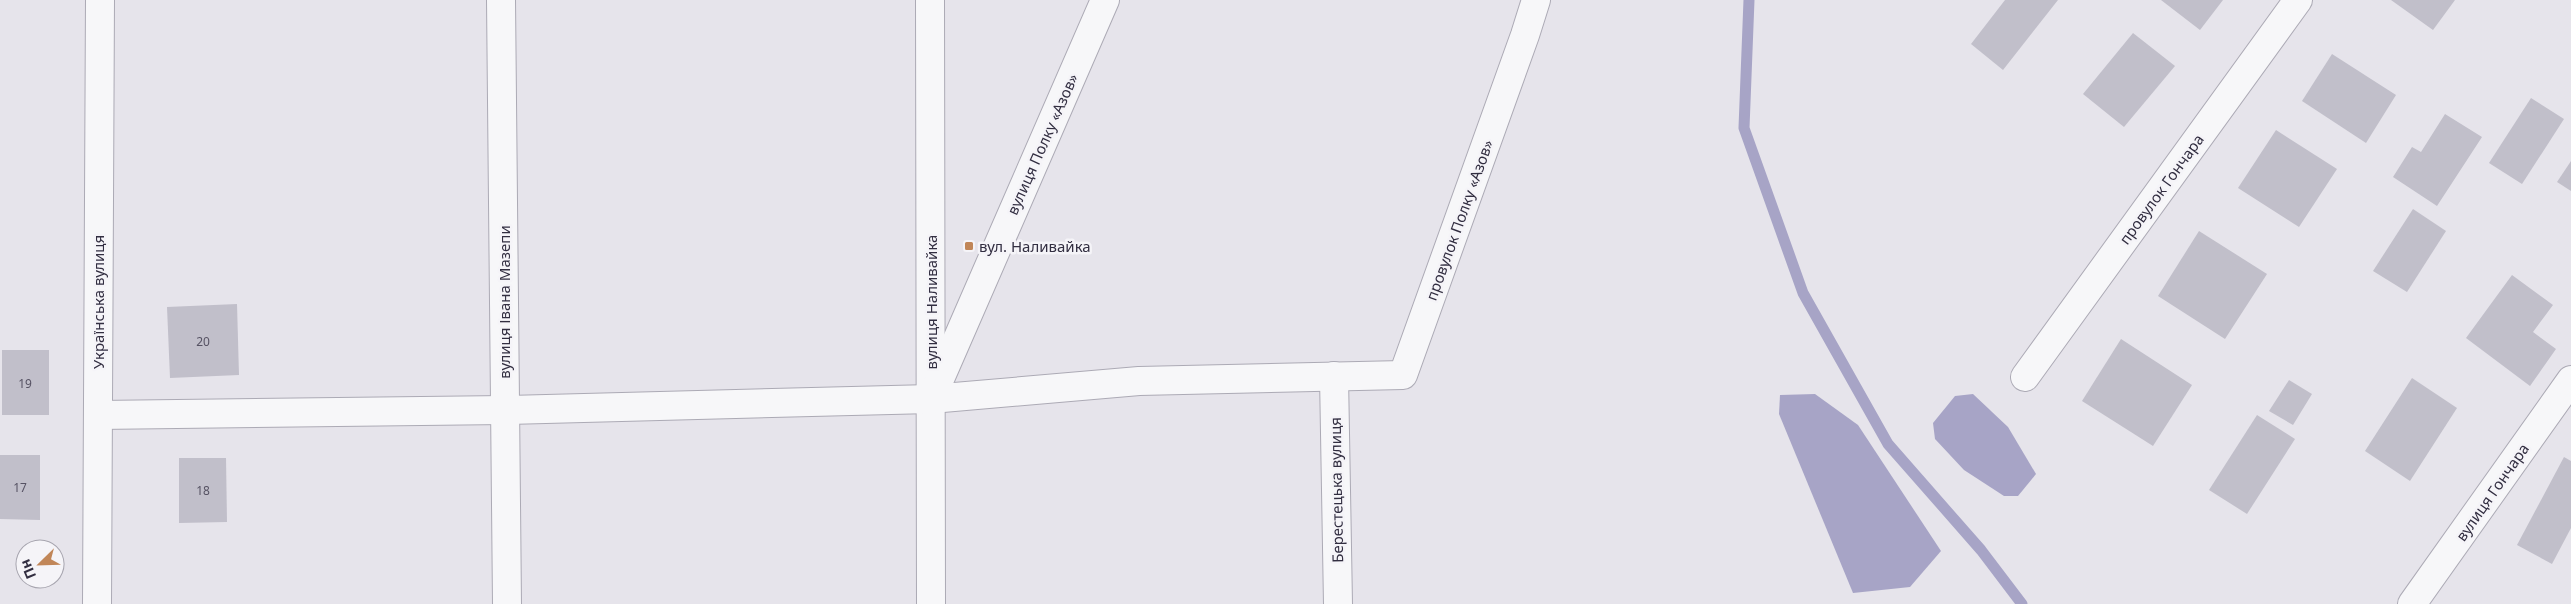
<svg xmlns="http://www.w3.org/2000/svg" width="2571" height="604" font-family="'Noto Sans',sans-serif">
	<style>
		.water { fill: #a7a4c6 }
		.lines { fill: none; stroke-linecap: round; stroke-linejoin: round }
		.stream { stroke: #a7a4c6; stroke-width: 11 }
		.building { fill: #c1bfca }
		.minor-casing { stroke: #acaab5; stroke-width: 30 }
		.minor { stroke: #f7f7f9; stroke-width: 28 }
		.poi-dot { fill: #c18658; stroke: #f5f4f8; stroke-width: 2 }
		.labels { text-anchor: middle; dominant-baseline: central; stroke-width: 5; stroke-linejoin: round; paint-order: stroke }
		.number-label { font-size: 12px; fill: #565263 }
		.street-label { font-size: 15px; fill: #322e41; stroke: #f5f4f8 }
		.poi-label { font-size: 15px; fill: #322e41; stroke: #f5f4f8; text-anchor: start }
	</style>
	<rect width="100%" height="100%" fill="#e6e4eb"/>
	<g class="water">
		<path d="M 1815,394 L 1858,425 L 1941,551 L 1910,587 L 1853,593 L 1779,414 L 1780,395 Z"/>
		<path d="M 1973,394 L 2008,427 L 2036,474 L 2018,496 L 2004,496 L 1964,470 L 1935,439 L 1933,423 L 1955,396 Z"/>
	</g>
	<g class="lines">
		<path class="stream" d="M 1749,0 L 1744,128 L 1803,293 L 1888,444 L 1981,550 L 2022,604"/>
	</g>
	<g class="building">
		<path d="M 2005,0 L 2058,0 L 2003,70 L 1971,44 Z"/>
		<path d="M 2161,0 L 2223,0 L 2200,30 Z"/>
		<path d="M 2391,0 L 2455,0 L 2433,30 Z"/>
		<path d="M 2133,33 L 2175,66 L 2124,127 L 2083,94 Z"/>
		<path d="M 2332,54 L 2396,95 L 2366,143 L 2302,101 Z"/>
		<path d="M 2531,98 L 2564,119 L 2522,184 L 2489,163 Z"/>
		<path d="M 2445,114 L 2482,137 L 2437,206 L 2393,177 L 2412,147 L 2421,152 Z"/>
		<path d="M 2276,130 L 2337,169 L 2299,227 L 2238,188 Z"/>
		<path d="M 2571,161 L 2571,191 L 2557,182 Z"/>
		<path d="M 2413,209 L 2446,231 L 2407,292 L 2373,271 Z"/>
		<path d="M 2199,231 L 2267,274 L 2225,339 L 2158,296 Z"/>
		<path d="M 2512,275 L 2553,305 L 2533,332 L 2556,349 L 2530,386 L 2466,338 Z"/>
		<path d="M 237,304 L 239,375 L 170,378 L 167,307 Z"/>
		<path d="M 2121,339 L 2192,385 L 2153,446 L 2082,401 Z"/>
		<rect x="2" y="350" width="47" height="65"/>
		<path d="M 2412,378 L 2457,408 L 2410,481 L 2365,451 Z"/>
		<path d="M 2289,380 L 2312,394 L 2293,425 L 2269,411 Z"/>
		<path d="M 2257,415 L 2295,439 L 2247,514 L 2209,490 Z"/>
		<path d="M 0,455 L 40,455 L 40,520 L 0,519 Z"/>
		<path d="M 2564,457 L 2571,461 L 2571,528 L 2552,564 L 2517,545 Z"/>
		<path d="M 179,458 L 226,458 L 227,522 L 179,523 Z"/>
	</g>
	<g class="lines">
		<g class="minor-casing">
			<g id="minor">
				<path d="M 501,0 L 507,604"/>
				<path d="M 930,0 L 931,604"/>
				<path d="M 1334,376 L 1338,604"/>
				<path d="M 2025,377 L 2298,0"/>
				<path d="M 936,388 L 1105,0"/>
				<path d="M 98,415 L 505,410 L 931,399 L 1139,381 L 1403,375 L 1525,35 L 1536,0"/>
				<path d="M 97,604 L 100,0"/>
				<path d="M 2412,604 L 2571,380"/>
			</g>
		</g>
		<use href="#minor" class="minor"/>
	</g>
	<rect class="poi-dot" x="964" y="241" width="10" height="10" rx="2.5"/>
	<g class="labels">
		<g class="number-label">
			<text x="203" y="341">20</text>
			<text x="25" y="383">19</text>
			<text x="20" y="487">17</text>
			<text x="203" y="490">18</text>
		</g>
		<g class="street-label">
			<text transform="translate(1042 144) rotate(-66)">вулиця Полку «Азов»</text>
			<text transform="translate(2161 189) rotate(-54)">провулок Гончара</text>
			<text transform="translate(1459 220) rotate(-70)">провулок Полку «Азов»</text>
			<text transform="translate(98 302) rotate(-90)">Українська вулиця</text>
			<text transform="translate(504 302) rotate(-90)">вулиця Івана Мазепи</text>
			<text transform="translate(931 302) rotate(-90)">вулиця Наливайка</text>
			<text transform="translate(1336 490) rotate(-91)">Берестецька вулиця</text>
			<text transform="translate(2492 492) rotate(-55)">вулиця Гончара</text>
		</g>
		<g class="poi-label">
			<text x="979" y="246">вул. Наливайка</text>
		</g>
	</g>
	<g transform="translate(40 564) rotate(247)"><circle r="24" fill="#f5f4f8" stroke="#a7a5af"/>
	<path d="M0-4L9 19L0 12L-9 19Z" fill="#c18658"/>
	<text y="-8" font-size="14" font-weight="bold" text-anchor="middle" fill="#322e41">Пн</text>
	</g>
</svg>
